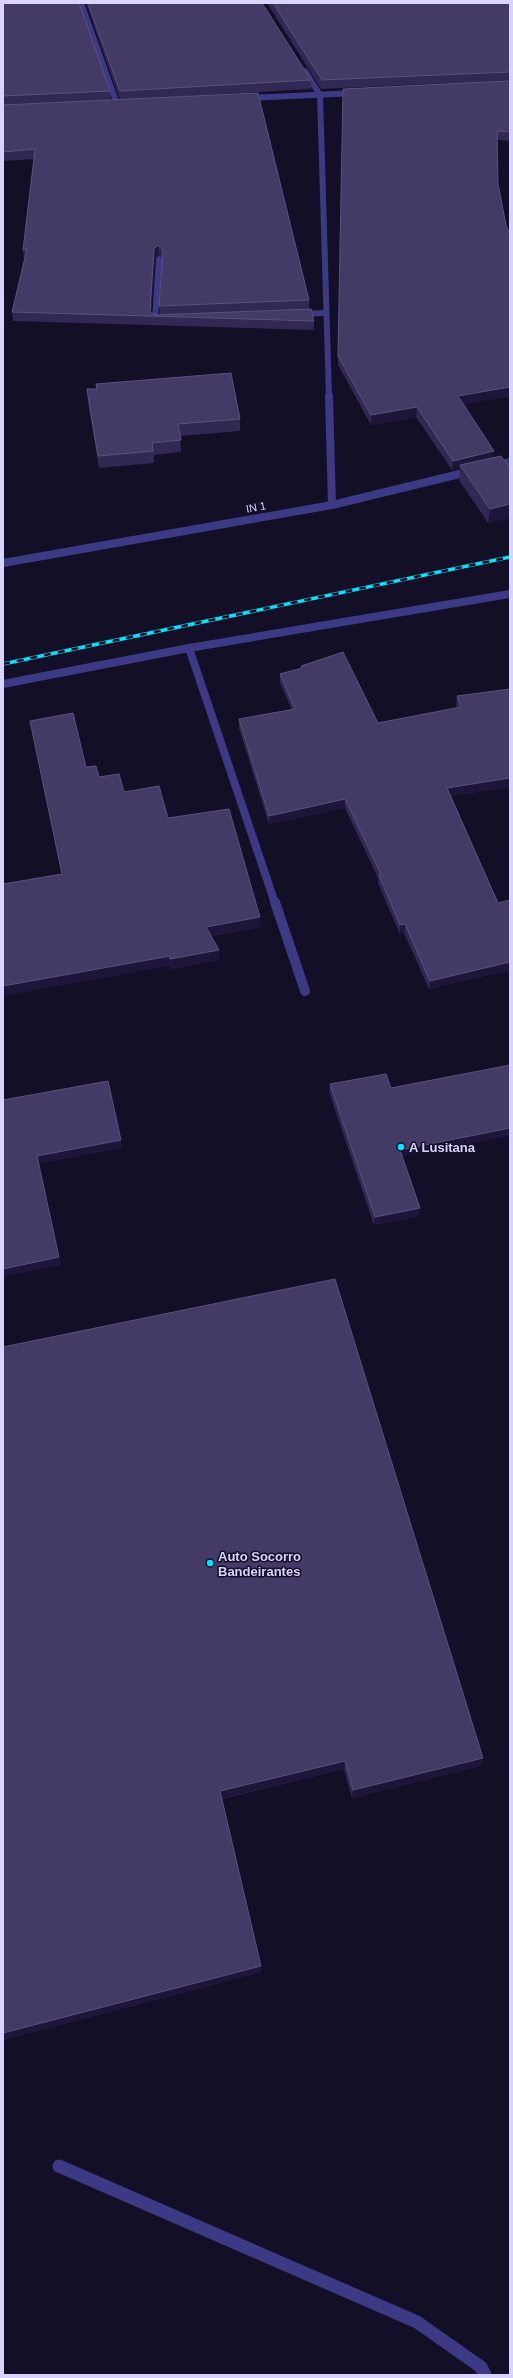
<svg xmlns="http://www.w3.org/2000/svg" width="513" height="2378" font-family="Arial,sans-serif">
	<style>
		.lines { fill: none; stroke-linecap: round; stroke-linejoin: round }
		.minor-far3 { stroke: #3d3a85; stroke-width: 6 }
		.minor-far2 { stroke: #3d3a85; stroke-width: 8 }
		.minor-far1 { stroke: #3d3a85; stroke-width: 10 }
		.minor { stroke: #3d3a85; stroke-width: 13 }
		.rail-casing { stroke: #00e5ff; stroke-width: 3.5 }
		.rail { stroke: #130f26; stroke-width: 2.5; stroke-dasharray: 7; stroke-linecap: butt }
		.wall { fill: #312854; fill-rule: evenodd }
		.shaded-wall { fill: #1d163a }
		.building { fill: #433a66; stroke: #5a527e }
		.poi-dot { fill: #00e5ff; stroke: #130f26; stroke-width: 1.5 }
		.labels { text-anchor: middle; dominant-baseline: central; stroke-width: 3; stroke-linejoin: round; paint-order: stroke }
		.far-street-label { font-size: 11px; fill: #d9d4ff; stroke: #130f26 }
		.poi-label { font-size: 13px; font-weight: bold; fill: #d9d4ff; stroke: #130f26; text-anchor: start }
	</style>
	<rect width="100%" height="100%" fill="#130f26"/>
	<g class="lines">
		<g class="minor-far3">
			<path d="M 81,3 L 117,104"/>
			<path d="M 305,71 L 320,95 L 329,397"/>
			<path d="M 246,98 L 356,93"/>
			<path d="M 159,259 L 155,320 L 163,320"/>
			<path d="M 299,314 L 325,313"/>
		</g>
		<g class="minor-far2">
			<path d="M 329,396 L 332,505"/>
			<path d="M 493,466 L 510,462"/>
			<path d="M 3,563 L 332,505 L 472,471"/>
			<path d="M 189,648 L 275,903"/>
			<path d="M 3,684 L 189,648 L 510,594"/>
		</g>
		<path class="minor-far1" d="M 275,902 L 305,991"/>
		<path class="minor" d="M 59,2166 L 417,2322 L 481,2367 L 485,2375"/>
		<g class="rail-casing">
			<path id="rail" d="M 3,664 L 510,557"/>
		</g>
		<use href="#rail" class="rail"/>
	</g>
	<g class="wall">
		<path d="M 3,3 L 110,91 L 111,100 L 120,100 L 86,3 L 262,3 L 311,80 L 311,89 L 137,99 L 309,300 L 309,309 L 314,321 L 314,330 L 13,321 L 12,312 L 25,259 L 24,259 L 23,250 L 34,159 L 3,161 ZM 159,255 L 163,258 L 159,306 L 160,315 L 155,315 L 151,313 L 155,259 Z"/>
		<path d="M 267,3 L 510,3 L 510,141 L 497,140 L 498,184 L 506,225 L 510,235 L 510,396 L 463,404 L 493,458 L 510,469 L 510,518 L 488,523 L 459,480 L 460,468 L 452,470 L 416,417 L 371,425 L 338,365 L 343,89 L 452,83 L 321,89 Z"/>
		<path d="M 96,384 L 240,419 L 240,431 L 180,436 L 181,452 L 154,455 L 154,463 L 99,468 L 88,402 L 87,389 L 96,389 Z"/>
		<path d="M 301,666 L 378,723 L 457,708 L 456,705 L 457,696 L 510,689 L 510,787 L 451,796 L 498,903 L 510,900 L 510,970 L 429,989 L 404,933 L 400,934 L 378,883 L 378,878 L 345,808 L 269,824 L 239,728 L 239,719 L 292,710 L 280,683 L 280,674 L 301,668 Z"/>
		<path d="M 30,721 L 86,767 L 99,777 L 168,818 L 260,927 L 211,936 L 219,950 L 219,960 L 171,969 L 170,966 L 62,875 L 32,731 Z"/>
		<path d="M 330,1084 L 402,1157 L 420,1208 L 419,1216 L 374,1225 L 329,1092 Z"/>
		<path d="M 3,1347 L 483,1758 L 480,1766 L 352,1798 L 344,1769 L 222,1799 L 261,1972 L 3,2040 Z"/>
	</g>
	<g class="shaded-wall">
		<path d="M 158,245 L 159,255 L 155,259 L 151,316 L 150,312 L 154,249 Z"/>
		<path d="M 510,387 L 510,396 L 457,405 L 458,396 Z"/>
		<path d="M 417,407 L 416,417 L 371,425 L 371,415 Z"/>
		<path d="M 494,451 L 493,461 L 460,465 L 460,468 L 452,470 L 453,461 Z"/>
		<path d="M 510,504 L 510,518 L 488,523 L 490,509 Z"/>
		<path d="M 510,778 L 510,787 L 446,797 L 447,788 Z"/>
		<path d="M 345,799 L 345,808 L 269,824 L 269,816 Z"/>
		<path d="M 260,917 L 260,927 L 207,936 L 206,927 Z"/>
		<path d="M 405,924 L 404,933 L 400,934 L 400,925 Z"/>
		<path d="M 219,950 L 219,960 L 171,969 L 170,959 Z"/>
		<path d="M 170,956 L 170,966 L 3,996 L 3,986 Z"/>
		<path d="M 510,962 L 510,970 L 429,989 L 430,981 Z"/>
		<path d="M 510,1128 L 510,1136 L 399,1157 L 400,1150 Z"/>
		<path d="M 121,1140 L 122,1148 L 39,1164 L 37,1156 Z"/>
		<path d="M 420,1208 L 419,1216 L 374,1225 L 375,1217 Z"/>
		<path d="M 59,1257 L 61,1265 L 3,1277 L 3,1269 Z"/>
		<path d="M 483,1758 L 480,1766 L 352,1798 L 353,1790 Z"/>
		<path d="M 345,1761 L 344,1769 L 220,1799 L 220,1791 Z"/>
		<path d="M 261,1966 L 261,1972 L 3,2040 L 3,2033 Z"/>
	</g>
	<g class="building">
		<path d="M 3,3 L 79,3 L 110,91 L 3,96 Z"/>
		<path d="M 88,3 L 262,3 L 311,80 L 120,91 Z"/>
		<path d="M 273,3 L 510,3 L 510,72 L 322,80 Z"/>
		<path d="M 510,81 L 510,132 L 497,131 L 498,184 L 506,225 L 510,235 L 510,387 L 458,396 L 494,451 L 453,461 L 417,407 L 371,415 L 338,356 L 343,89 Z"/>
		<path d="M 258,93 L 309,300 L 159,306 L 163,250 L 158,245 L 154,249 L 150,312 L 155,315 L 311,309 L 314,321 L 12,312 L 27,249 L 23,250 L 35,149 L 3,152 L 3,105 Z"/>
		<path d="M 231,373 L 240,419 L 178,424 L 181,440 L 152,443 L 153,451 L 98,456 L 87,389 L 97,389 L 96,384 Z"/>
		<path d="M 501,456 L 510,469 L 510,504 L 490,509 L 460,465 Z"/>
		<path d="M 343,652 L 378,723 L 461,707 L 457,696 L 510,689 L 510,778 L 447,788 L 498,903 L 510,900 L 510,962 L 430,981 L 405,924 L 400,925 L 379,875 L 381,874 L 345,799 L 269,816 L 239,719 L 295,709 L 280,674 L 302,668 L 301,666 Z"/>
		<path d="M 73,713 L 86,767 L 96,766 L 99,777 L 119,774 L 124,792 L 159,786 L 168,818 L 229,809 L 260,917 L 206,927 L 219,950 L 170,959 L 170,956 L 3,986 L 3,884 L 62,874 L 30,721 Z"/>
		<path d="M 510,1065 L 510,1128 L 400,1150 L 420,1208 L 375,1217 L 330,1084 L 386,1074 L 391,1088 Z"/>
		<path d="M 108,1081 L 121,1140 L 37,1156 L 59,1257 L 3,1269 L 3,1100 Z"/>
		<path d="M 335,1279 L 483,1758 L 353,1790 L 345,1761 L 220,1791 L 261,1966 L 3,2033 L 3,1347 Z"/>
	</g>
	<g class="poi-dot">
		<circle cx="401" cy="1147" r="4"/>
		<circle cx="210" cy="1563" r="4"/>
	</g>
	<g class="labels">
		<g class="far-street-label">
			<text transform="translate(256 507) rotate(-10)">IN 1</text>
		</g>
		<g class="poi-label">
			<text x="409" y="1147">A Lusitana</text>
			<text x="218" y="1556">Auto Socorro<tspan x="218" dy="15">Bandeirantes</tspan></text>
		</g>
	</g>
	<rect width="513" height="2378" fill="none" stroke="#d9d4ff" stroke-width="8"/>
</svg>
